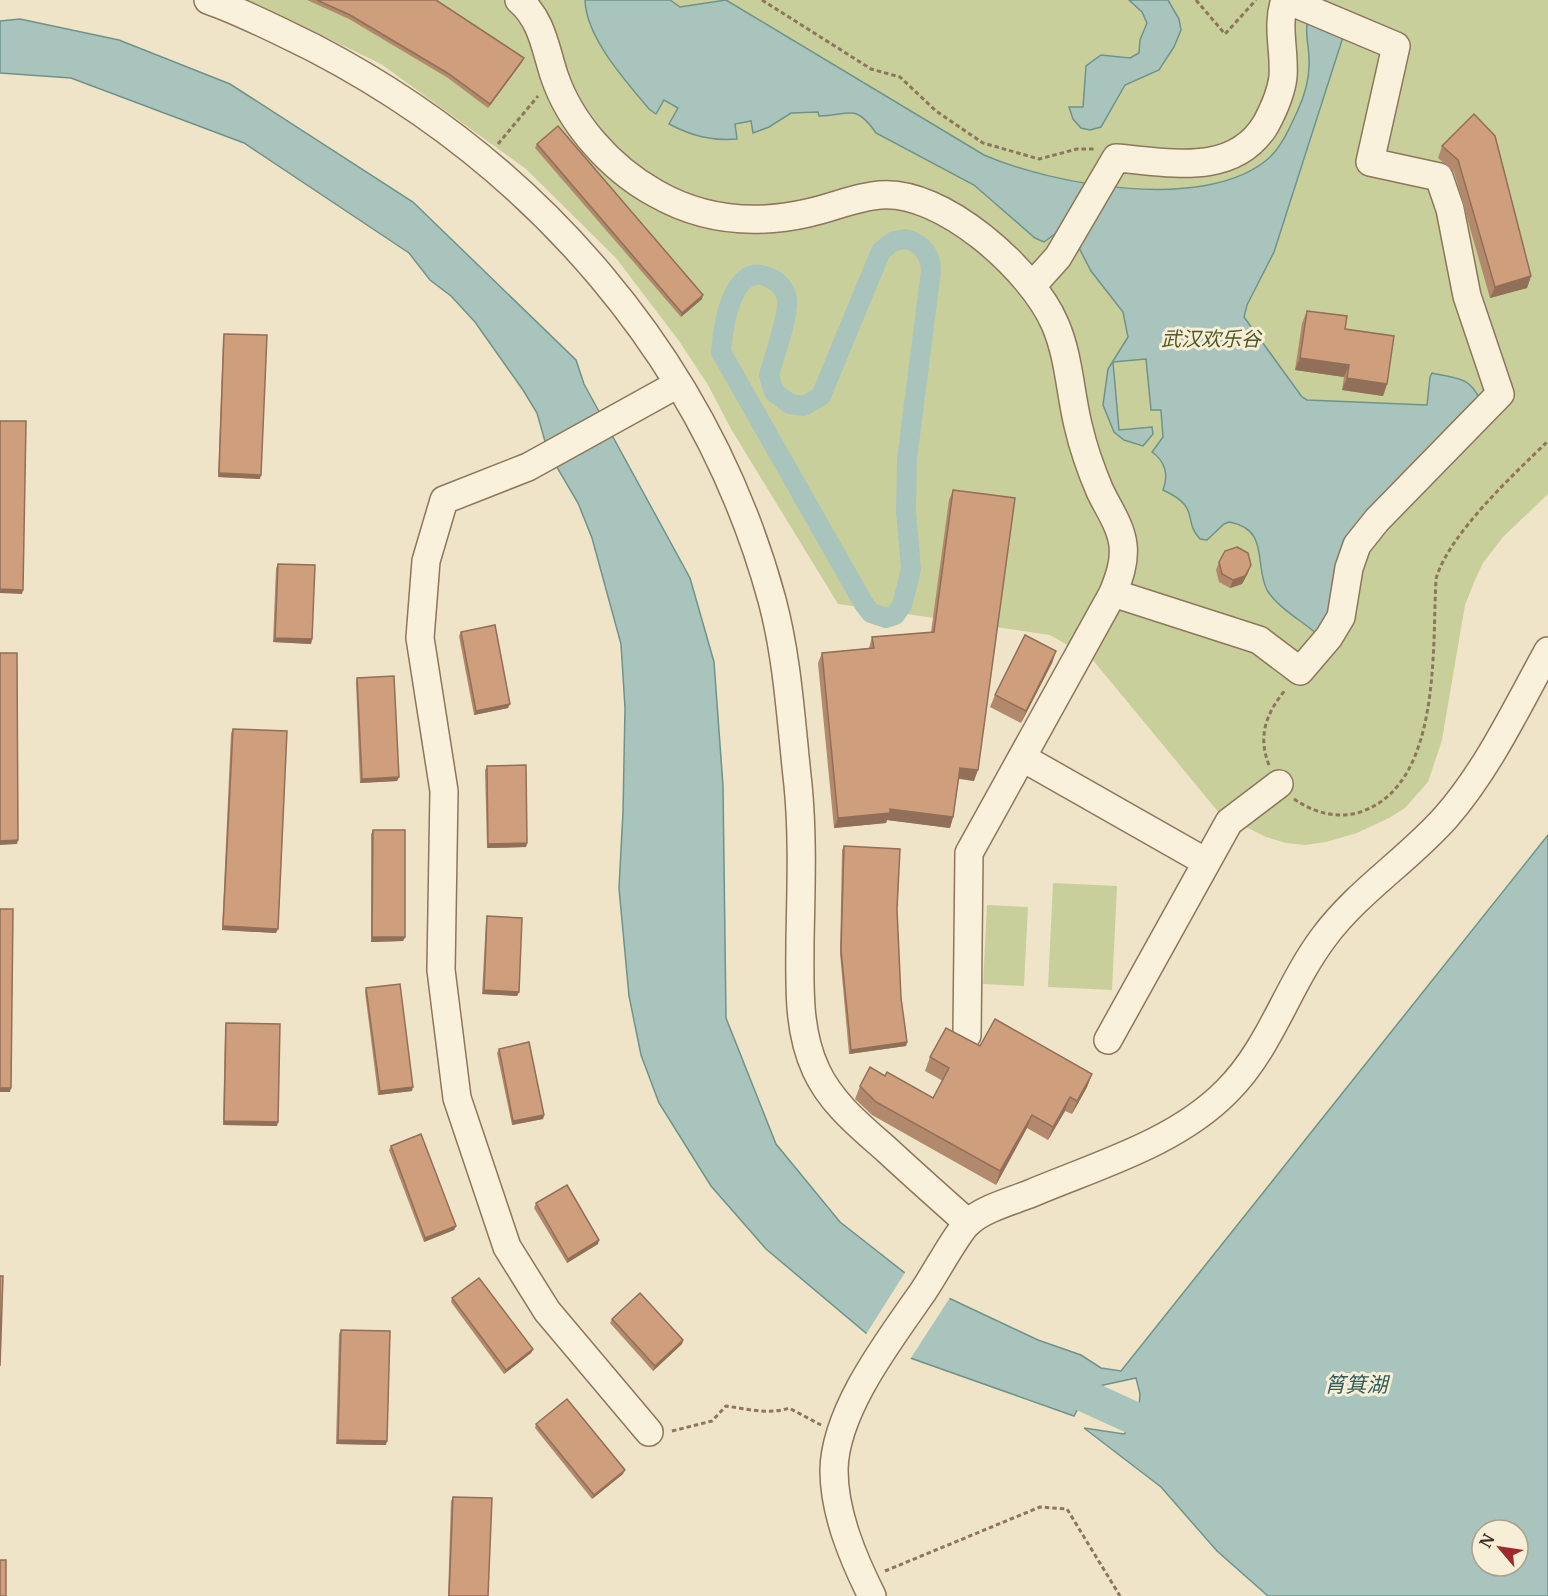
<svg xmlns="http://www.w3.org/2000/svg" width="1548" height="1596" font-family="Merriweather,'Noto Sans SC',serif">
	<style>
		.green { fill: #c9cf9b }
		.water { fill: #a9c4bc; stroke: #6f938a; stroke-width: 1.5; fill-rule: evenodd }
		.pier { fill: #f0e4c8 }
		.lines { fill: none; stroke-linecap: round; stroke-linejoin: round }
		.canal { stroke: #a9c4bc; stroke-width: 20 }
		.river { stroke: #a9c4bc; stroke-width: 33 }
		.minor-casing { stroke: #8d765c; stroke-width: 30 }
		.path { stroke: #8d765c; stroke-width: 3; stroke-dasharray: 4.5 3; stroke-linecap: butt }
		.minor { stroke: #faf1dc; stroke-width: 27 }
		.wall { fill: #b2896c }
		.shaded-wall { fill: #916f58 }
		.building { fill: #cf9f7d; stroke: #916f58; stroke-width: 1.5 }
		.labels { text-anchor: middle; dominant-baseline: central; stroke-width: 6; stroke-linejoin: round; paint-order: stroke }
		.park-label { font-size: 20px; font-style: italic; fill: #4d5a26; stroke: #f7eed8 }
		.water-label { font-size: 21px; font-style: italic; fill: #2f5d5a; stroke: #f7eed8 }
	</style>
	<rect width="100%" height="100%" fill="#f0e4c8"/>
	<g class="green">
		<path d="M 245,0 L 1548,0 L 1548,494 L 1503,537 L 1483,563 L 1475,580 L 1465,605 L 1442,740 L 1428,782 L 1405,808 L 1389,818 L 1357,833 L 1326,842 L 1305,845 L 1286,843 L 1266,837 L 1220,814 L 1092,659 L 1050,635 L 838,604 L 731,429 L 708,385 L 679,341 L 616,258 L 526,169 L 381,64 L 292,21 L 243,7 Z"/>
		<path d="M 1053,883 L 1117,886 L 1112,990 L 1048,987 Z"/>
		<path d="M 987,905 L 1028,907 L 1024,986 L 983,984 Z"/>
	</g>
	<g class="water">
		<path d="M 585,0 L 670,0 L 680,7 L 726,0 L 984,155 C 1053,185 1207,213 1269,158 C 1282,146 1290,127 1297,112 C 1305,95 1310,78 1309,59 C 1309,46 1304,31 1308,18 L 1344,34 L 1274,252 L 1247,305 L 1244,317 L 1302,397 L 1307,400 L 1427,405 L 1430,377 L 1432,373 C 1456,379 1470,376 1480,400 L 1369,516 L 1334,609 L 1317,634 C 1302,621 1277,607 1267,590 C 1254,565 1270,529 1229,522 L 1224,524 L 1207,540 L 1200,539 C 1182,520 1202,508 1163,490 C 1169,475 1165,461 1152,452 L 1163,437 L 1161,410 L 1151,410 L 1146,359 L 1113,362 L 1119,430 L 1152,427 L 1153,434 L 1143,446 L 1124,440 L 1114,432 L 1103,405 L 1108,369 L 1128,337 L 1123,312 L 1091,271 L 1079,248 L 1055,234 L 1044,242 L 1035,238 L 974,185 L 876,133 C 855,102 849,116 819,116 L 818,112 L 791,113 L 769,127 L 753,133 L 751,121 L 735,124 L 737,139 C 711,141 692,136 669,124 L 678,108 L 664,100 L 656,114 L 649,109 C 626,81 586,38 585,0 Z"/>
		<path d="M 1129,0 L 1168,0 L 1179,19 L 1181,30 L 1174,47 L 1159,70 L 1125,85 L 1101,127 L 1090,130 L 1081,128 L 1073,119 L 1069,107 L 1083,107 L 1086,66 L 1101,55 L 1130,58 L 1139,53 L 1140,40 L 1147,23 L 1142,12 Z"/>
		<path d="M 20,19 L 119,40 L 230,84 L 413,202 L 576,360 L 584,384 L 690,578 L 714,662 L 723,786 L 726,1018 L 776,1144 L 840,1222 L 919,1284 L 1038,1340 L 1081,1355 L 1101,1368 L 1121,1371 L 1548,835 L 1548,1596 L 1268,1596 L 1217,1551 L 1161,1487 L 1084,1428 L 1124,1434 L 1138,1420 L 1140,1394 L 1136,1378 L 1099,1386 L 1090,1385 L 1074,1416 L 885,1349 L 766,1249 L 711,1186 L 659,1103 L 641,1055 L 629,996 L 619,888 L 623,812 L 625,708 L 621,644 L 592,538 L 578,503 L 548,452 L 537,413 L 523,390 L 475,322 L 451,296 L 430,280 L 409,253 L 244,143 L 71,78 L 0,73 L 0,21 ZM 1482,1530 L 1518,1530 L 1518,1566 L 1482,1566 Z"/>
	</g>
	<path class="pier" d="M 906,1271 L 920,1282 L 951,1296 L 909,1361 L 884,1351 L 865,1336 Z"/>
	<g class="lines">
		<path class="canal" d="M 906,239 C 923,244 931,255 931,271 L 907,459 L 906,512 L 911,569 L 902,605 L 895,615 L 886,618 L 871,613 L 864,604 L 721,352 C 723,327 732,259 770,278 C 779,282 785,289 787,299 C 789,317 774,356 769,375 L 774,392 L 790,404 L 804,406 L 821,396 L 881,251 L 894,241 Z"/>
		<path class="river" d="M 1044,1377 L 1138,1420"/>
		<g class="minor-casing">
			<g id="minor">
				<path d="M 208,0 C 245,13 279,31 314,48 C 535,163 706,358 772,600 C 788,660 791,723 798,785 C 803,836 801,888 800,940 C 800,984 797,1029 816,1070 C 831,1103 860,1126 887,1150 C 914,1175 941,1199 968,1223"/>
				<path d="M 519,0 C 542,20 545,47 554,75 C 570,123 610,168 655,193 C 702,220 755,225 808,213 C 832,208 855,197 880,195 C 942,189 1032,270 1055,324 C 1069,356 1070,392 1078,425 C 1083,447 1091,470 1100,491 C 1108,508 1121,526 1123,545 C 1125,562 1119,578 1113,593 L 1259,640 L 1300,671 L 1329,637 L 1341,617 L 1349,568 L 1357,545 L 1377,520 L 1500,394 L 1467,296 L 1450,209 L 1439,177 L 1370,162 L 1396,46 L 1287,0"/>
				<path d="M 1032,286 L 1058,257 L 1116,158 C 1168,162 1234,178 1266,124 C 1274,109 1281,94 1283,77 C 1285,51 1276,25 1285,0"/>
				<path d="M 1023,758 L 1206,862"/>
				<path d="M 967,1035 L 969,853 L 1113,593"/>
				<path d="M 1108,1040 L 1229,822 L 1279,784"/>
				<path d="M 649,1432 L 547,1311 L 507,1247 L 457,1098 L 441,970 L 444,791 L 420,638 L 426,561 L 444,500 L 528,467 L 678,384"/>
				<path d="M 872,1596 C 853,1558 834,1513 834,1470 C 835,1411 888,1342 920,1296 C 932,1280 957,1232 969,1222 C 985,1208 1012,1201 1032,1193 C 1098,1165 1176,1143 1227,1091 C 1271,1047 1287,986 1324,937 C 1358,891 1408,860 1446,817 C 1488,769 1517,707 1548,651"/>
			</g>
		</g>
		<g class="path">
			<path d="M 762,0 L 871,69 L 900,77 L 936,111 L 983,143 L 1039,159 L 1077,149 L 1096,149"/>
			<path d="M 1196,0 L 1225,34 L 1256,0"/>
			<path d="M 498,144 L 538,96"/>
			<path d="M 1269,765 C 1257,735 1267,712 1286,689"/>
			<path d="M 1294,799 C 1314,813 1339,820 1363,811 C 1442,782 1432,647 1436,579 C 1448,535 1514,474 1548,441"/>
			<path d="M 672,1431 L 712,1421 L 726,1406 C 747,1409 769,1415 789,1408 L 821,1425"/>
			<path d="M 885,1571 L 1040,1507 L 1067,1509 L 1120,1596"/>
		</g>
		<use href="#minor" class="minor"/>
	</g>
	<g class="wall">
		<path d="M 307,0 L 436,0 L 524,58 L 522,62 L 488,108 L 448,78 L 349,19 Z"/>
		<path d="M 1495,136 L 1531,276 L 1527,288 L 1490,298 L 1454,172 L 1438,158 L 1442,146 Z"/>
		<path d="M 537,144 L 702,299 L 681,317 L 535,148 Z"/>
		<path d="M 1307,311 L 1345,329 L 1387,384 L 1383,396 L 1342,390 L 1344,377 L 1295,370 L 1302,323 Z"/>
		<path d="M 224,334 L 260,479 L 218,477 L 223,338 Z"/>
		<path d="M 953,490 L 974,781 L 959,779 L 953,817 L 950,828 L 887,820 L 886,823 L 834,828 L 818,663 L 822,653 L 869,648 L 872,637 L 931,632 L 949,500 Z"/>
		<path d="M 1219,562 L 1248,573 L 1242,584 L 1230,588 L 1219,582 L 1216,570 Z"/>
		<path d="M 278,564 L 312,639 L 311,644 L 273,642 L 276,568 Z"/>
		<path d="M 461,632 L 508,708 L 474,715 L 459,636 Z"/>
		<path d="M 1056,651 L 1052,663 L 1021,723 L 990,707 L 995,695 Z"/>
		<path d="M 357,678 L 399,777 L 397,781 L 360,783 L 356,682 Z"/>
		<path d="M 233,729 L 276,933 L 222,930 L 231,733 Z"/>
		<path d="M 487,766 L 527,843 L 526,847 L 487,848 L 485,770 Z"/>
		<path d="M 373,830 L 405,937 L 403,941 L 371,942 L 371,834 Z"/>
		<path d="M 844,846 L 897,909 L 901,998 L 907,1042 L 906,1046 L 849,1054 L 840,954 L 842,850 Z"/>
		<path d="M 487,916 L 519,992 L 517,996 L 482,994 L 486,920 Z"/>
		<path d="M 366,988 L 412,1091 L 378,1095 L 365,992 Z"/>
		<path d="M 226,1023 L 277,1126 L 223,1125 L 225,1027 Z"/>
		<path d="M 980,1046 L 1092,1074 L 1087,1087 L 1072,1114 L 1065,1111 L 1048,1140 L 1027,1128 L 996,1185 L 872,1115 L 855,1099 L 860,1086 L 885,1076 L 933,1098 L 943,1081 L 925,1071 L 930,1057 Z"/>
		<path d="M 499,1049 L 544,1115 L 543,1119 L 512,1125 L 497,1053 Z"/>
		<path d="M 391,1146 L 456,1226 L 454,1230 L 424,1242 L 389,1150 Z"/>
		<path d="M 536,1203 L 598,1244 L 567,1263 L 534,1208 Z"/>
		<path d="M 452,1298 L 533,1349 L 531,1353 L 504,1374 L 451,1302 Z"/>
		<path d="M 612,1319 L 683,1340 L 682,1344 L 653,1371 L 610,1323 Z"/>
		<path d="M 341,1330 L 386,1445 L 336,1444 L 339,1334 Z"/>
		<path d="M 536,1424 L 623,1474 L 592,1499 L 535,1428 Z"/>
		<path d="M 453,1497 L 488,1596 L 448,1596 L 451,1501 Z"/>
	</g>
	<g class="shaded-wall">
		<path d="M 524,58 L 522,62 L 488,108 L 490,104 Z"/>
		<path d="M 1531,276 L 1527,288 L 1490,298 L 1495,287 Z"/>
		<path d="M 703,295 L 702,299 L 681,317 L 682,313 Z"/>
		<path d="M 1300,358 L 1349,365 L 1344,377 L 1295,370 Z"/>
		<path d="M 1347,378 L 1387,384 L 1383,396 L 1342,390 Z"/>
		<path d="M 219,473 L 261,475 L 260,479 L 218,477 Z"/>
		<path d="M 1251,565 L 1248,573 L 1242,584 L 1230,588 L 1233,580 Z"/>
		<path d="M 0,589 L 23,590 L 22,594 L 0,593 Z"/>
		<path d="M 275,638 L 312,639 L 311,644 L 273,642 Z"/>
		<path d="M 1056,651 L 1052,663 L 1021,723 L 1026,711 Z"/>
		<path d="M 510,704 L 508,708 L 474,715 L 476,711 Z"/>
		<path d="M 960,768 L 978,770 L 974,781 L 957,778 Z"/>
		<path d="M 399,777 L 397,781 L 360,783 L 362,779 Z"/>
		<path d="M 890,809 L 953,817 L 950,828 L 887,820 L 886,823 L 834,828 L 838,818 Z"/>
		<path d="M 18,840 L 17,844 L 0,845 L 0,841 Z"/>
		<path d="M 527,843 L 526,847 L 487,848 L 488,844 Z"/>
		<path d="M 223,926 L 278,929 L 276,933 L 222,930 Z"/>
		<path d="M 372,937 L 405,937 L 403,941 L 371,942 Z"/>
		<path d="M 484,990 L 519,992 L 517,996 L 482,994 Z"/>
		<path d="M 907,1042 L 906,1046 L 849,1054 L 851,1050 Z"/>
		<path d="M 1092,1074 L 1087,1087 L 1072,1114 L 1077,1101 Z"/>
		<path d="M 413,1087 L 412,1091 L 378,1095 L 380,1091 Z"/>
		<path d="M 0,1088 L 11,1088 L 10,1092 L 0,1092 Z"/>
		<path d="M 1070,1097 L 1065,1111 L 1048,1140 L 1053,1127 Z"/>
		<path d="M 544,1115 L 543,1119 L 512,1125 L 513,1121 Z"/>
		<path d="M 1032,1115 L 1027,1128 L 996,1185 L 1000,1171 Z"/>
		<path d="M 224,1121 L 278,1122 L 277,1126 L 223,1125 Z"/>
		<path d="M 456,1226 L 454,1230 L 424,1242 L 425,1238 Z"/>
		<path d="M 599,1240 L 598,1244 L 567,1263 L 568,1259 Z"/>
		<path d="M 683,1340 L 682,1344 L 653,1371 L 655,1366 Z"/>
		<path d="M 533,1349 L 531,1353 L 504,1374 L 506,1370 Z"/>
		<path d="M 338,1440 L 387,1441 L 386,1445 L 336,1444 Z"/>
		<path d="M 625,1470 L 623,1474 L 592,1499 L 594,1495 Z"/>
	</g>
	<g class="building">
		<path d="M 317,0 L 436,0 L 524,58 L 490,104 L 449,74 L 350,15 Z"/>
		<path d="M 1474,114 L 1495,136 L 1531,276 L 1495,287 L 1458,160 L 1442,146 Z"/>
		<path d="M 558,126 L 703,295 L 682,313 L 537,144 Z"/>
		<path d="M 1307,311 L 1347,316 L 1345,329 L 1394,336 L 1387,384 L 1347,378 L 1349,365 L 1300,358 Z"/>
		<path d="M 224,334 L 267,335 L 261,475 L 219,473 Z"/>
		<path d="M 0,421 L 26,421 L 23,590 L 0,589 Z"/>
		<path d="M 953,490 L 1015,498 L 978,770 L 960,768 L 953,817 L 890,809 L 890,813 L 838,818 L 822,653 L 874,648 L 872,637 L 934,632 Z"/>
		<path d="M 1237,547 L 1248,553 L 1251,565 L 1245,576 L 1233,580 L 1222,574 L 1219,562 L 1225,551 Z"/>
		<path d="M 278,564 L 315,565 L 312,639 L 275,638 Z"/>
		<path d="M 495,625 L 510,704 L 476,711 L 461,632 Z"/>
		<path d="M 1025,635 L 1056,651 L 1026,711 L 995,695 Z"/>
		<path d="M 0,653 L 17,653 L 18,840 L 0,841 Z"/>
		<path d="M 394,676 L 399,777 L 362,779 L 357,678 Z"/>
		<path d="M 233,729 L 287,731 L 278,929 L 223,926 Z"/>
		<path d="M 526,765 L 527,843 L 488,844 L 487,766 Z"/>
		<path d="M 373,830 L 405,830 L 405,937 L 372,937 Z"/>
		<path d="M 844,846 L 900,849 L 897,909 L 901,998 L 907,1042 L 851,1050 L 841,950 Z"/>
		<path d="M 0,909 L 13,909 L 11,1088 L 0,1088 Z"/>
		<path d="M 487,916 L 522,918 L 519,992 L 484,990 Z"/>
		<path d="M 400,984 L 413,1087 L 380,1091 L 366,988 Z"/>
		<path d="M 995,1019 L 1092,1074 L 1077,1101 L 1070,1097 L 1053,1127 L 1032,1115 L 1000,1171 L 876,1102 L 860,1086 L 870,1067 L 885,1076 L 887,1072 L 933,1098 L 949,1068 L 930,1057 L 946,1028 L 980,1046 Z"/>
		<path d="M 226,1023 L 280,1024 L 278,1122 L 224,1121 Z"/>
		<path d="M 529,1042 L 544,1115 L 513,1121 L 499,1049 Z"/>
		<path d="M 421,1134 L 456,1226 L 425,1238 L 391,1146 Z"/>
		<path d="M 567,1185 L 599,1240 L 568,1259 L 536,1203 Z"/>
		<path d="M 0,1276 L 3,1276 L 0,1366 Z"/>
		<path d="M 479,1278 L 533,1349 L 506,1370 L 452,1298 Z"/>
		<path d="M 640,1293 L 683,1340 L 655,1366 L 612,1319 Z"/>
		<path d="M 341,1330 L 390,1331 L 387,1441 L 338,1440 Z"/>
		<path d="M 567,1399 L 625,1470 L 594,1495 L 536,1424 Z"/>
		<path d="M 453,1497 L 492,1498 L 488,1596 L 449,1596 Z"/>
		<rect x="0" y="1560" width="6" height="36"/>
	</g>
	<g class="labels">
		<g class="park-label">
			<text x="1211" y="338">武汉欢乐谷</text>
		</g>
		<g class="water-label">
			<text x="1356" y="1384">筲箕湖</text>
		</g>
	</g>
	<g transform="translate(1500 1548) rotate(299)"><circle r="28" fill="#f7eed8" stroke="#ada18e" stroke-width="1.5"/>
	<path d="M0-4.5L10 22L0 15L-10 22Z" fill="#9e2a2b"/>
	<text y="-9" font-size="16" font-weight="bold" text-anchor="middle" fill="#3d2e20">N</text>
	</g>
</svg>
